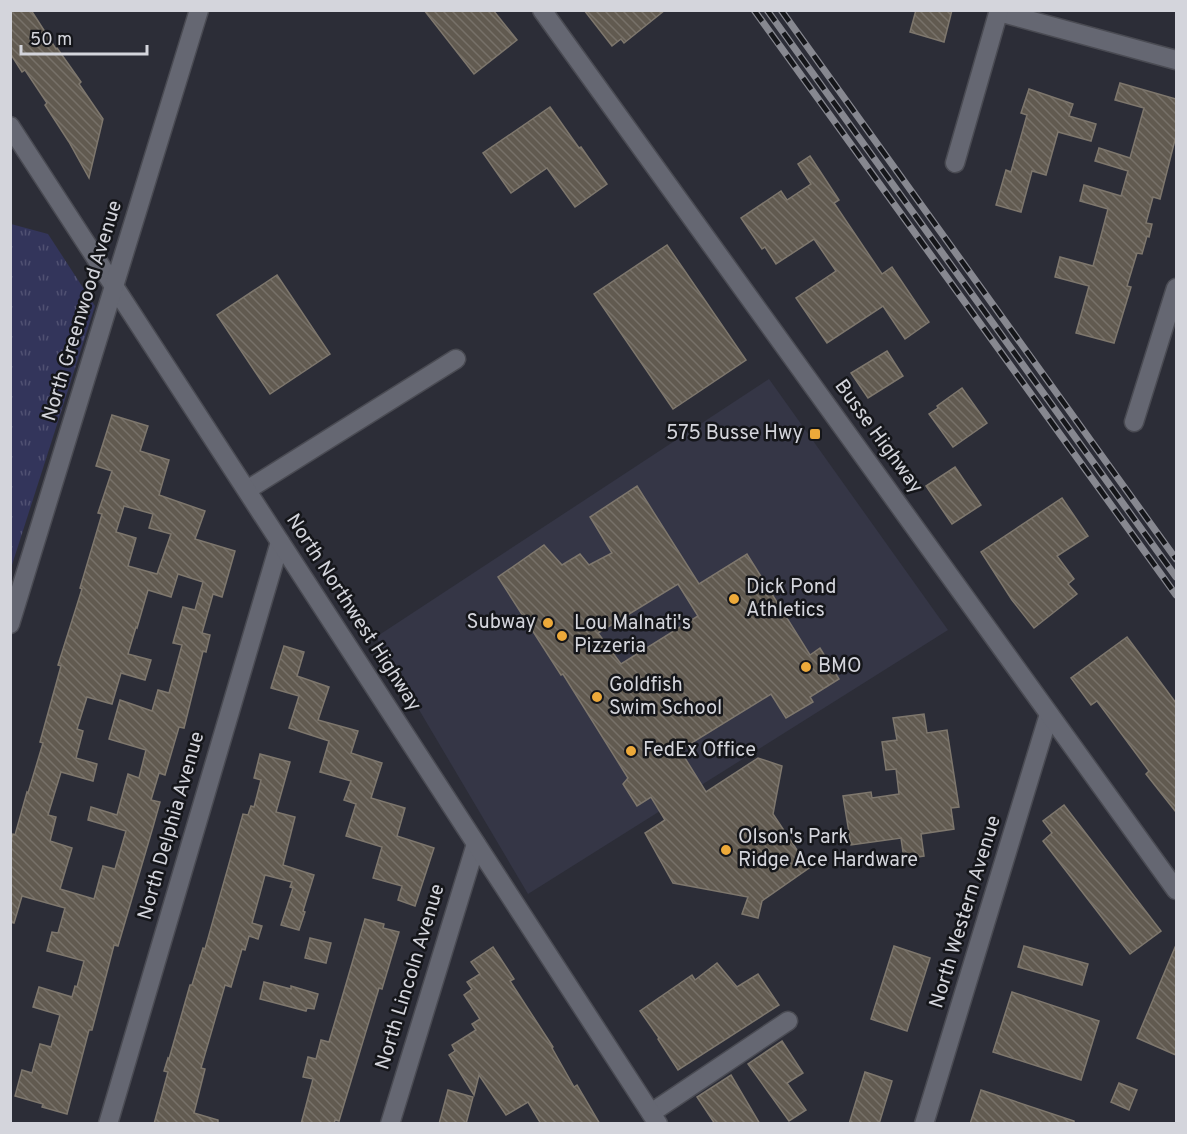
<svg xmlns="http://www.w3.org/2000/svg" width="1187" height="1134" font-family="Overpass,sans-serif">
	<style>
		.built { fill: #353646 }
		.grass { fill: url(#grass-tufts) }
		.building { fill: url(#building-back-hatch); stroke: #7e776d; stroke-width: 1.5; fill-rule: evenodd }
		.lines { fill: none; stroke-linecap: round; stroke-linejoin: round }
		.street-casing { stroke: #4a4b53; stroke-width: 21 }
		.secondary-casing { stroke: #4a4b53; stroke-width: 21 }
		.street { stroke: #656772; stroke-width: 18 }
		.secondary { stroke: #656772; stroke-width: 18 }
		.rail-casing { stroke: #878890; stroke-width: 7 }
		.rail { stroke: #15161a; stroke-width: 4.5; stroke-dasharray: 14; stroke-linecap: butt }
		.poi-dot { fill: #eca93a; stroke: #15161a; stroke-width: 2 }
		.labels { text-anchor: middle; dominant-baseline: central; stroke-width: 5; stroke-linejoin: round; paint-order: stroke }
		.street-label { font-size: 20px; fill: #d4d5dc; stroke: #15161a }
		.poi-label { font-size: 20px; fill: #d4d5dc; stroke: #15161a; text-anchor: start }
	</style>
	<defs>
		<pattern id="grass-tufts" width="24" height="20" patternUnits="userSpaceOnUse" patternTransform="scale(1.5)"><rect width="24" height="20" fill="#33355b"/><path d="M3 7l-1-3M5 7V3M7 7l1-3M15 17l-1-3M17 17v-4M19 17l1-3" fill="none" stroke="#505172"/></pattern>
		<pattern id="building-back-hatch" width="6" height="6" patternUnits="userSpaceOnUse" patternTransform="scale(1.5)"><rect width="6" height="6" fill="#615a50"/><path d="M-1 5l2 2M0 0l6 6M5-1l2 2" fill="none" stroke="#777169"/></pattern>
	</defs>
	<rect width="100%" height="100%" fill="#2c2d37"/>
	<path class="built" d="M 769,379 L 948,630 L 528,894 L 376,637 Z"/>
	<path class="grass" d="M 11,224 L 48,234 L 95,306 L 11,568 Z"/>
	<g class="building">
		<path d="M 10,10 L 31,10 L 56,49 L 57,48 L 81,82 L 79,84 L 103,119 L 89,178 L 69,142 L 45,105 L 47,103 L 25,70 L 22,72 L 10,53 Z"/>
		<path d="M 424,10 L 493,10 L 517,40 L 474,74 Z"/>
		<path d="M 584,10 L 665,10 L 624,43 L 621,39 L 612,46 Z"/>
		<path d="M 916,10 L 952,10 L 944,42 L 910,32 Z"/>
		<path d="M 1120,83 L 1176,99 L 1176,136 L 1160,199 L 1153,197 L 1146,223 L 1152,224 L 1149,237 L 1147,236 L 1142,254 L 1137,253 L 1127,286 L 1131,287 L 1114,343 L 1076,333 L 1089,286 L 1055,277 L 1060,257 L 1093,266 L 1108,209 L 1080,201 L 1084,185 L 1121,196 L 1128,171 L 1095,161 L 1099,148 L 1130,158 L 1144,108 L 1115,100 Z"/>
		<path d="M 1029,89 L 1073,104 L 1069,116 L 1096,124 L 1091,141 L 1058,132 L 1046,175 L 1032,171 L 1021,212 L 996,205 L 1006,170 L 1011,172 L 1027,115 L 1021,113 Z"/>
		<path d="M 550,107 L 579,148 L 581,147 L 607,184 L 575,207 L 547,168 L 511,193 L 483,153 Z"/>
		<path d="M 810,156 L 839,200 L 834,203 L 882,274 L 892,267 L 929,322 L 905,339 L 883,306 L 827,343 L 796,298 L 836,271 L 814,239 L 776,264 L 765,247 L 762,249 L 741,218 L 781,191 L 787,200 L 811,184 L 798,164 Z"/>
		<path d="M 667,245 L 746,360 L 673,409 L 594,294 Z"/>
		<path d="M 277,275 L 330,354 L 270,394 L 217,315 Z"/>
		<path d="M 887,351 L 903,376 L 868,398 L 851,373 Z"/>
		<path d="M 962,388 L 987,423 L 953,447 L 929,414 L 938,408 L 937,406 Z"/>
		<path d="M 112,415 L 148,426 L 140,451 L 169,460 L 159,495 L 205,511 L 195,539 L 235,551 L 222,597 L 213,594 L 202,633 L 210,635 L 206,652 L 203,651 L 184,728 L 179,727 L 165,775 L 159,773 L 151,800 L 160,802 L 153,827 L 118,946 L 114,945 L 92,1030 L 89,1030 L 67,1114 L 42,1107 L 43,1104 L 15,1096 L 22,1070 L 32,1073 L 40,1044 L 51,1047 L 60,1015 L 33,1007 L 39,987 L 72,997 L 75,986 L 77,987 L 84,961 L 47,951 L 52,932 L 58,933 L 65,908 L 22,896 L 14,923 L 10,922 L 10,843 L 13,834 L 15,835 L 27,792 L 28,793 L 43,743 L 40,742 L 61,666 L 58,665 L 82,589 L 80,588 L 102,514 L 98,513 L 112,471 L 96,466 ZM 124,506 L 153,514 L 149,528 L 171,534 L 157,574 L 128,566 L 136,538 L 116,532 ZM 178,574 L 203,582 L 195,610 L 183,607 L 173,643 L 182,645 L 169,693 L 158,690 L 152,711 L 120,700 L 109,739 L 146,750 L 139,778 L 128,774 L 117,815 L 91,807 L 88,820 L 126,831 L 115,869 L 103,866 L 94,899 L 60,889 L 72,848 L 50,841 L 56,817 L 48,815 L 61,772 L 93,781 L 97,764 L 76,758 L 83,731 L 77,729 L 87,697 L 112,704 L 121,673 L 145,680 L 151,660 L 128,654 L 136,627 L 137,628 L 148,590 L 171,597 Z"/>
		<path d="M 955,467 L 981,505 L 952,524 L 926,486 Z"/>
		<path d="M 637,486 L 699,584 L 747,554 L 810,655 L 820,648 L 839,679 L 810,697 L 813,702 L 786,718 L 771,694 L 680,750 L 706,792 L 758,758 L 782,766 L 773,814 L 809,868 L 762,901 L 758,918 L 742,914 L 748,897 L 673,883 L 645,833 L 665,820 L 651,797 L 637,806 L 623,784 L 628,778 L 563,674 L 561,675 L 498,577 L 544,545 L 562,565 L 580,554 L 589,565 L 612,553 L 590,517 ZM 678,584 L 698,616 L 621,664 L 598,633 Z"/>
		<path d="M 1062,498 L 1088,536 L 1057,556 L 1074,579 L 1068,584 L 1077,594 L 1034,628 L 1012,600 L 981,552 Z"/>
		<path d="M 1127,637 L 1176,703 L 1176,812 L 1146,774 L 1149,771 L 1097,701 L 1091,705 L 1071,678 Z"/>
		<path d="M 284,646 L 304,652 L 297,676 L 329,687 L 318,720 L 358,731 L 351,753 L 382,763 L 371,798 L 405,808 L 397,836 L 434,848 L 415,906 L 398,900 L 402,886 L 373,878 L 382,847 L 346,836 L 356,804 L 344,800 L 351,781 L 320,772 L 329,741 L 289,728 L 299,696 L 271,688 Z"/>
		<path d="M 924,714 L 927,733 L 947,730 L 959,807 L 951,808 L 954,829 L 921,834 L 924,856 L 904,859 L 901,838 L 851,845 L 843,796 L 871,792 L 872,798 L 899,794 L 896,769 L 886,770 L 882,742 L 897,740 L 893,718 Z"/>
		<path d="M 260,754 L 290,762 L 276,812 L 295,817 L 283,865 L 314,875 L 303,911 L 305,912 L 299,930 L 281,925 L 293,888 L 290,887 L 292,882 L 265,875 L 252,923 L 262,926 L 258,939 L 249,936 L 245,950 L 242,949 L 231,987 L 225,985 L 201,1068 L 205,1069 L 194,1113 L 218,1120 L 218,1124 L 154,1124 L 168,1072 L 164,1071 L 168,1058 L 169,1059 L 190,985 L 192,985 L 203,948 L 205,949 L 243,814 L 248,815 L 251,806 L 254,807 L 261,780 L 254,778 Z"/>
		<path d="M 1064,805 L 1161,931 L 1130,954 L 1043,841 L 1052,833 L 1043,821 Z"/>
		<path d="M 365,919 L 384,924 L 383,928 L 399,932 L 382,989 L 379,988 L 339,1121 L 335,1120 L 334,1124 L 301,1124 L 313,1079 L 303,1077 L 308,1057 L 316,1059 L 321,1040 L 329,1042 Z"/>
		<path d="M 310,938 L 331,943 L 326,963 L 305,958 Z"/>
		<path d="M 1176,945 L 1176,1055 L 1137,1038 Z"/>
		<path d="M 894,946 L 930,958 L 907,1031 L 871,1019 Z"/>
		<path d="M 1024,946 L 1088,964 L 1082,985 L 1018,967 Z"/>
		<path d="M 493,947 L 514,979 L 510,981 L 553,1047 L 552,1048 L 574,1087 L 577,1085 L 600,1124 L 541,1124 L 528,1102 L 506,1115 L 479,1075 L 474,1095 L 449,1055 L 455,1051 L 452,1045 L 476,1030 L 472,1024 L 480,1019 L 464,995 L 472,989 L 467,982 L 480,974 L 471,962 Z"/>
		<path d="M 717,963 L 737,987 L 758,974 L 779,1005 L 678,1070 L 658,1039 L 659,1038 L 640,1011 L 692,975 L 695,980 Z"/>
		<path d="M 264,982 L 291,989 L 291,986 L 318,994 L 314,1009 L 307,1008 L 306,1011 L 260,999 Z"/>
		<path d="M 1012,992 L 1099,1021 L 1081,1080 L 993,1052 Z"/>
		<path d="M 782,1041 L 803,1073 L 787,1083 L 806,1110 L 789,1121 L 748,1064 Z"/>
		<path d="M 865,1072 L 892,1081 L 879,1124 L 849,1124 Z"/>
		<path d="M 731,1075 L 760,1124 L 715,1124 L 697,1097 Z"/>
		<path d="M 1119,1083 L 1137,1090 L 1129,1110 L 1111,1102 Z"/>
		<path d="M 448,1090 L 473,1097 L 466,1124 L 439,1124 Z"/>
		<path d="M 981,1090 L 1074,1121 L 1074,1124 L 970,1124 Z"/>
	</g>
	<g class="lines">
		<g class="street-casing">
			<g id="street">
				<path d="M 999,12 L 1176,60"/>
				<path d="M 955,163 L 999,10"/>
				<path d="M 1134,422 L 1176,288"/>
				<path d="M 247,490 L 456,359"/>
				<path d="M 651,1113 L 788,1021"/>
				<path d="M 108,1124 L 280,542"/>
				<path d="M 390,1124 L 476,844"/>
				<path d="M 924,1124 L 1049,714"/>
			</g>
		</g>
		<g class="secondary-casing">
			<g id="secondary">
				<path d="M 542,10 L 1176,890"/>
				<path d="M 10,126 L 658,1124"/>
				<path d="M 10,624 L 199,10"/>
			</g>
		</g>
		<use href="#street" class="street"/>
		<use href="#secondary" class="secondary"/>
		<g class="rail-casing">
			<g id="rail">
				<path d="M 754,10 L 1176,595"/>
				<path d="M 767,10 L 1176,577"/>
				<path d="M 781,10 L 1176,559"/>
			</g>
		</g>
		<use href="#rail" class="rail"/>
	</g>
	<g class="poi-dot">
		<rect x="809" y="428" width="12" height="12" rx="3"/>
		<circle cx="734" cy="599" r="6"/>
		<circle cx="548" cy="623" r="6"/>
		<circle cx="562" cy="636" r="6"/>
		<circle cx="806" cy="667" r="6"/>
		<circle cx="597" cy="697" r="6"/>
		<circle cx="631" cy="751" r="6"/>
		<circle cx="726" cy="850" r="6"/>
	</g>
	<g class="labels">
		<g class="street-label">
			<text transform="translate(83 311) rotate(-73)">North Greenwood Avenue</text>
			<text transform="translate(878 437) rotate(54)">Busse Highway</text>
			<text transform="translate(353 613) rotate(57)">North Northwest Highway</text>
			<text transform="translate(172 826) rotate(-74)">North Delphia Avenue</text>
			<text transform="translate(966 912) rotate(-73)">North Western Avenue</text>
			<text transform="translate(411 977) rotate(-73)">North Lincoln Avenue</text>
		</g>
		<g class="poi-label">
			<text x="803" y="434" text-anchor="end">575 Busse Hwy</text>
			<text x="746" y="588">Dick Pond<tspan x="746" dy="23">Athletics</tspan></text>
			<text x="536" y="623" text-anchor="end">Subway</text>
			<text x="574" y="624">Lou Malnati's<tspan x="574" dy="23">Pizzeria</tspan></text>
			<text x="818" y="667">BMO</text>
			<text x="609" y="686">Goldfish<tspan x="609" dy="23">Swim School</tspan></text>
			<text x="643" y="751">FedEx Office</text>
			<text x="738" y="838">Olson's Park<tspan x="738" dy="23">Ridge Ace Hardware</tspan></text>
		</g>
	</g>
	<rect width="1187" height="1134" fill="none" stroke="#d4d5dc" stroke-width="24"/>
	<path d="M21 45v9h126v-9" fill="none" stroke="#d4d5dc" stroke-width="3"/>
	<text x="30" y="45" font-size="18" fill="#d4d5dc" stroke="#15161a" stroke-width="4.5" paint-order="stroke">50 m</text>
</svg>
